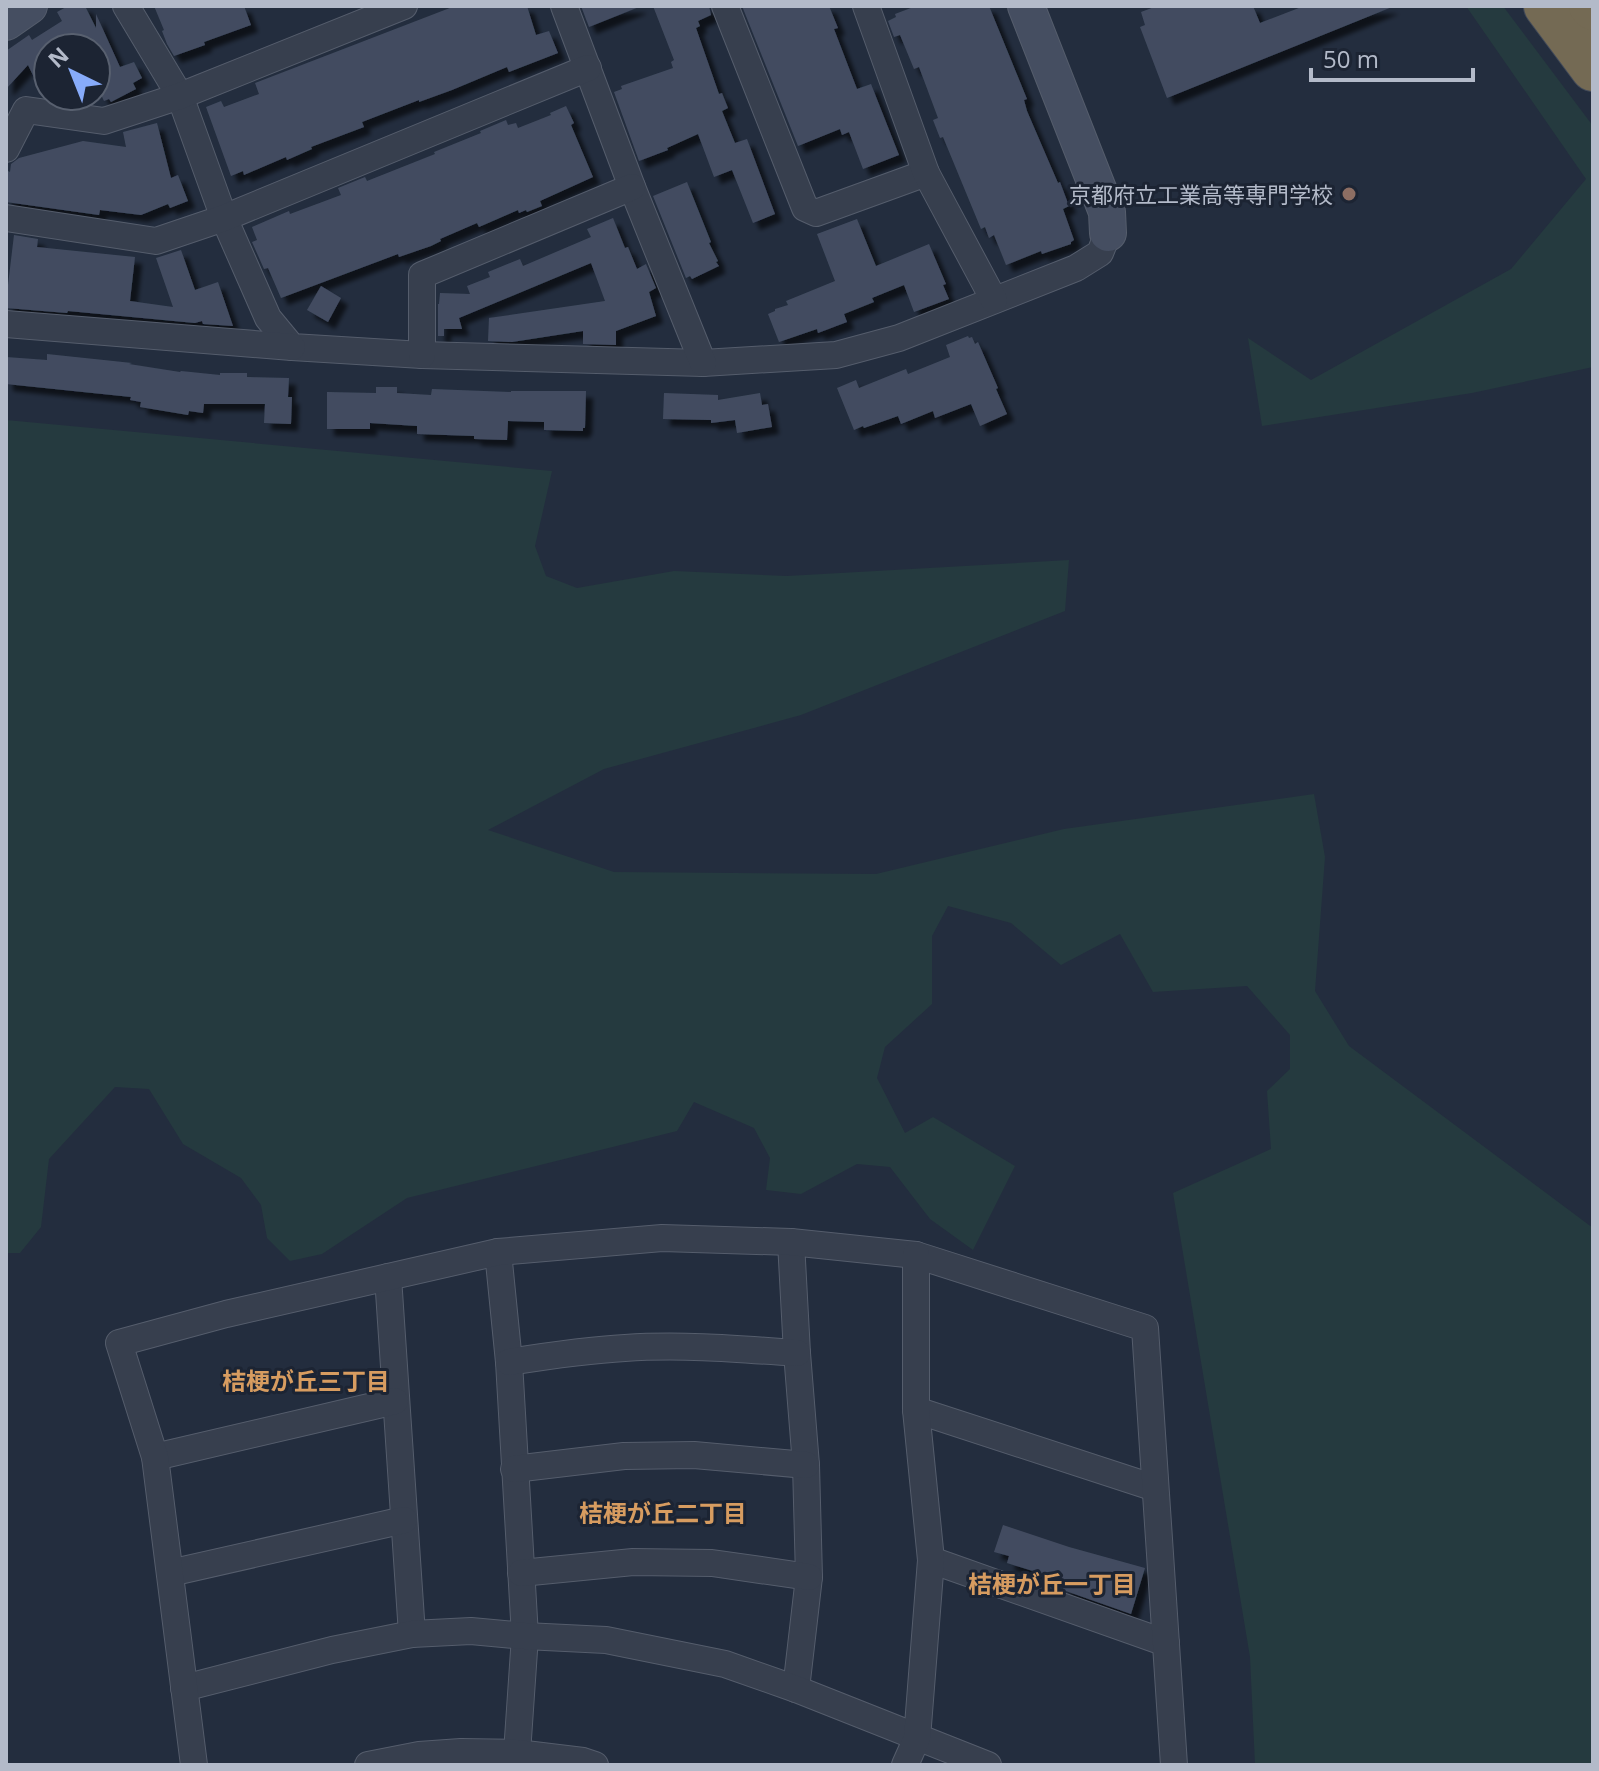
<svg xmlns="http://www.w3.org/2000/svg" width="1599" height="1771" font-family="'Open Sans','Noto Sans JP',sans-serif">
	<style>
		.green { fill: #253a3f }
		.building { fill: #424c60; filter: url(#shadow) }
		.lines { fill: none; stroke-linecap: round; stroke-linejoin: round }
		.street-casing { stroke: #555d6c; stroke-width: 28 }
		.secondary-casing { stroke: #555d6c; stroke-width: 38 }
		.highway-casing { stroke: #424a59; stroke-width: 46 }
		.street { stroke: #373f4e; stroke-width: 26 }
		.secondary { stroke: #454e61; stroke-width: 36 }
		.highway { stroke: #746a54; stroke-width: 44 }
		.education-dot { fill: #8d6e63; stroke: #1c2433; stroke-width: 3 }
		.labels { text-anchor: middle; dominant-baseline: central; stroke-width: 6; stroke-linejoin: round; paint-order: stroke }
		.poi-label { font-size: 22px; fill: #b3bac9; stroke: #1c2433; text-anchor: end }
		.neighbourhood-label { font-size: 24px; font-weight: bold; fill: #d79c60; stroke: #1c2433 }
	</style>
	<defs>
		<filter id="shadow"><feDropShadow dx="7" dy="7" stdDeviation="2" flood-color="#0009"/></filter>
	</defs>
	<rect width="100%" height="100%" fill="#232d3e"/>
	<g class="green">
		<path d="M 1466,6 L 1503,6 L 1593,126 L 1593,367 L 1472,393 L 1262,426 L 1248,338 L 1311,380 L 1511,269 L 1586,179 Z"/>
		<path d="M 6,420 L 552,471 L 535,546 L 546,576 L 577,588 L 674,571 L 787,576 L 1069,560 L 1065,611 L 801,715 L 604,769 L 488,830 L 614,872 L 876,874 L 1064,829 L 1314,794 L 1325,857 L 1315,991 L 1349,1046 L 1593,1228 L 1593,1765 L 1255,1765 L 1250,1657 L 1173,1193 L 1271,1149 L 1267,1091 L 1290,1069 L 1290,1035 L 1247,986 L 1153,992 L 1120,934 L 1061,965 L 1011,923 L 948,906 L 932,936 L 932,1004 L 885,1047 L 877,1078 L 905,1133 L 933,1117 L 1015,1166 L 973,1250 L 930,1219 L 890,1167 L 857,1164 L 801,1194 L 766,1190 L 770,1158 L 754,1128 L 694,1102 L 677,1131 L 407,1198 L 322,1254 L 290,1261 L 267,1238 L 261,1205 L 241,1178 L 183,1144 L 149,1089 L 115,1087 L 49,1159 L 41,1227 L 20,1253 L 6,1253 Z"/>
	</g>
	<g class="building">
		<path d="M 68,6 L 85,6 L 96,28 L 96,14 L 120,67 L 134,62 L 142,78 L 133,83 L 136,89 L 111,102 L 109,99 L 104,101 L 96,84 L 96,48 L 48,48 L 48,97 L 43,96 L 28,65 L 6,89 L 6,51 L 29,35 L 32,40 L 62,21 L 57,12 Z"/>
		<path d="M 154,6 L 244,6 L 251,25 L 204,42 L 205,45 L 174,56 L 167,44 L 162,31 L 164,30 Z"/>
		<path d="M 455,6 L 527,6 L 536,35 L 549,31 L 558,53 L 509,72 L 507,67 L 452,90 L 419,102 L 419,100 L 362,122 L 364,127 L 311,147 L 312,149 L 287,160 L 286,157 L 244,175 L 243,171 L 231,176 L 206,107 L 221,101 L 224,107 L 259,94 L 255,83 Z"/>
		<path d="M 581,6 L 639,6 L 639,7 L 589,27 Z"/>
		<path d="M 653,6 L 709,6 L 711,15 L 698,21 L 700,26 L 696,28 L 719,94 L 722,93 L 728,108 L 722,111 L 735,143 L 747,139 L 775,214 L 753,223 L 732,170 L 714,177 L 698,134 L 667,148 L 668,150 L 639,161 L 614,92 L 622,89 L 621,86 L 673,68 L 671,62 L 674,60 Z"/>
		<path d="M 742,6 L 829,6 L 838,28 L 834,29 L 857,89 L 871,84 L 899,155 L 863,169 L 849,132 L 842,135 L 840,129 L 798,146 Z"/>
		<path d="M 916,6 L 989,6 L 1027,99 L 1024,100 L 1027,111 L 1058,183 L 1060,182 L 1069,206 L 1063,209 L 1074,240 L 1071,242 L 1071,244 L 1042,254 L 1041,251 L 1006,265 L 994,235 L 989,238 L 985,227 L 981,229 L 943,137 L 940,138 L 933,120 L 938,118 L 919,67 L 914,69 L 900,35 L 894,37 L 888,21 L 896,17 L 895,14 Z"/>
		<path d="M 1157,6 L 1253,6 L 1260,23 L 1304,6 L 1392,7 L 1167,98 L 1140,27 L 1145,25 L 1141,12 Z"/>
		<path d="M 566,106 L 574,123 L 571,125 L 593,177 L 540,201 L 542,206 L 527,212 L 526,210 L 519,213 L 518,210 L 479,227 L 477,223 L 440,239 L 441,241 L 431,246 L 399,257 L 398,254 L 281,298 L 268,268 L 264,269 L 252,242 L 257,240 L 252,227 L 289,211 L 290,214 L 341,195 L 338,188 L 365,177 L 367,181 L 435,154 L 434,152 L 481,133 L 480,131 L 506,120 L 508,125 L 516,123 L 518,128 L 551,115 L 550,113 Z"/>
		<path d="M 157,123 L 171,178 L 178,175 L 188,201 L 170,208 L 168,204 L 141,215 L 100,210 L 99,215 L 6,202 L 6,170 L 10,172 L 11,164 L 19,158 L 83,141 L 126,147 L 123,132 Z"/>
		<path d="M 687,182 L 711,242 L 709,243 L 718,261 L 716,262 L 719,266 L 692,279 L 690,276 L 686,278 L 653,196 Z"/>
		<path d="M 613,218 L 625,248 L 628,247 L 637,269 L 646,264 L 656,288 L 649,292 L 656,316 L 616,331 L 616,345 L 583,344 L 583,331 L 512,342 L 488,341 L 489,318 L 605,301 L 591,263 L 459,318 L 462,329 L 444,329 L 444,336 L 438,336 L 438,304 L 439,304 L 440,293 L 470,294 L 467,286 L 490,277 L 488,272 L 520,259 L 523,266 L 591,237 L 587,229 Z"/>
		<path d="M 857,219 L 876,266 L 929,244 L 946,284 L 943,285 L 949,299 L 914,312 L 904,285 L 872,298 L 874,302 L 844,314 L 847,322 L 818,333 L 817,329 L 779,342 L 768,314 L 775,311 L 775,309 L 788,305 L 786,301 L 835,281 L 817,234 Z"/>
		<path d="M 14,235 L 38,239 L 37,247 L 135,257 L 130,301 L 173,307 L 156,258 L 181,250 L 195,290 L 218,282 L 233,326 L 203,324 L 202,321 L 195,323 L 68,311 L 67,313 L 6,308 L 6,284 L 8,285 Z"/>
		<path d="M 321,286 L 341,298 L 328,322 L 307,310 Z"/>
		<path d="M 968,336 L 969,338 L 972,337 L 975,344 L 978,342 L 998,388 L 996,389 L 1007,414 L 980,426 L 971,404 L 935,418 L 933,411 L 901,424 L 898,416 L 864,428 L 863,426 L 854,430 L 837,388 L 856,380 L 859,388 L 906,369 L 908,374 L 950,357 L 946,345 Z"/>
		<path d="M 47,354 L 132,363 L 129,364 L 180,372 L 181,371 L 220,375 L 220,373 L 247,373 L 247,377 L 289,378 L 288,397 L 292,397 L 291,424 L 264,423 L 265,404 L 204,404 L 203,413 L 189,411 L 188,415 L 140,407 L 141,402 L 130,400 L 131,397 L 6,384 L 6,357 L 47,360 Z"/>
		<path d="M 376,387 L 397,387 L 397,393 L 431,395 L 432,389 L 511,392 L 511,391 L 586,391 L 585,428 L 583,428 L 583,431 L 544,430 L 544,422 L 508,421 L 507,440 L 474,439 L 474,436 L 417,434 L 417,426 L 370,423 L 370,429 L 327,429 L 327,392 L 376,393 Z"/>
		<path d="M 664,393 L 718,395 L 718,400 L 760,393 L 762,405 L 768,404 L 772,427 L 737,433 L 735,420 L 711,423 L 711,420 L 663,419 Z"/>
		<path d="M 1003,1525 L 1069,1547 L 1145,1568 L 1131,1614 L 1063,1590 L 1065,1581 L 1007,1563 L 1009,1556 L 994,1552 Z"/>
	</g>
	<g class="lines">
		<g class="street-casing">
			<g id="street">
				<path d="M 126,6 L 180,96 L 224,218 L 268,318 L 292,347 L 422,355 L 703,363 L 836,355 L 899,338 L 1076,268 L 1100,253 L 1108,233"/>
				<path d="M 564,6 L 632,187 L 703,363"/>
				<path d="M 725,6 L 805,208 L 816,213 L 926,173"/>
				<path d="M 866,6 L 926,173 L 994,300"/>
				<path d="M 6,149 L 26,110 L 104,121 L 180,96 L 404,6"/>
				<path d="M 6,218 L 156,241 L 224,218 L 588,68"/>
				<path d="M 6,324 L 292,347"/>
				<path d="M 422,355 L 422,275 L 632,187"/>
				<path d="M 791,1242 L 797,1353 L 806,1465 L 809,1577 L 796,1689"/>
				<path d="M 498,1252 L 509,1362 L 525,1636 L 517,1753"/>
				<path d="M 388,1277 L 412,1634"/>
				<path d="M 509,1362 C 547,1356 586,1350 625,1348 C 682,1344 740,1349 797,1353"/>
				<path d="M 916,1410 L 1155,1488"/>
				<path d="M 155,1457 L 395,1401"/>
				<path d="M 514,1469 L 624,1456 L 694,1455 L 806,1465"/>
				<path d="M 931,1560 L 1166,1643"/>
				<path d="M 170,1573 L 404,1520"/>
				<path d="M 521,1573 L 633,1562 L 712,1563 L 809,1577"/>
				<path d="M 184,1688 L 332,1650 L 412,1634 L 471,1631 L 525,1636 L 606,1640 L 725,1664 L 796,1689 L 988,1765"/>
				<path d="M 194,1765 L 155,1457 L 119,1343 L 226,1314 L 498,1252 L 662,1238 L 791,1242 L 916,1255 L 1145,1328 L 1174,1765"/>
				<path d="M 368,1765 L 419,1755 L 461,1752 L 517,1753 L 583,1761 L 595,1765"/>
				<path d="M 905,1765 L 917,1738 L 931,1560 L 916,1410 L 916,1255"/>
			</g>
		</g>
		<g class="secondary-casing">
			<g id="secondary">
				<path d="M 1026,6 L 1107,212 L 1108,233"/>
				<path d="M 6,22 L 29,6"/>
			</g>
		</g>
		<g class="highway-casing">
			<g id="highway">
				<path d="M 1546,6 L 1593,69"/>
				<path d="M 1591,6 L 1593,8"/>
			</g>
		</g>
		<use href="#street" class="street"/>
		<use href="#secondary" class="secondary"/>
		<use href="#highway" class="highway"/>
	</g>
	<circle class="education-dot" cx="1349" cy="194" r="8"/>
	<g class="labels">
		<g class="poi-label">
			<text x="1333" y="194">京都府立工業高等専門学校</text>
		</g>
		<g class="neighbourhood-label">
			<text x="306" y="1380">桔梗が丘三丁目</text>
			<text x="663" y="1512">桔梗が丘二丁目</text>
			<text x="1052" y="1583">桔梗が丘一丁目</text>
		</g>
	</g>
	<rect width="1599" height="1771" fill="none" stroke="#b3bac9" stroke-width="16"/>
	<g transform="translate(72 72) rotate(317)"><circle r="38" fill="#1c2433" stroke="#58606f" stroke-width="2"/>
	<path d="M0-6L14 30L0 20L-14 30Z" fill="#87abfa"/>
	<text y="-12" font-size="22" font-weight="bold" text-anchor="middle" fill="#b3bac9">N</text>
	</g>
	<path d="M1311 68v12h162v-12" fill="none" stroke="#b3bac9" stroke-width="4"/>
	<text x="1323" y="68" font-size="24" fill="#b3bac9" stroke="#1c2433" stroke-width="6" paint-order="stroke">50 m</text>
</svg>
